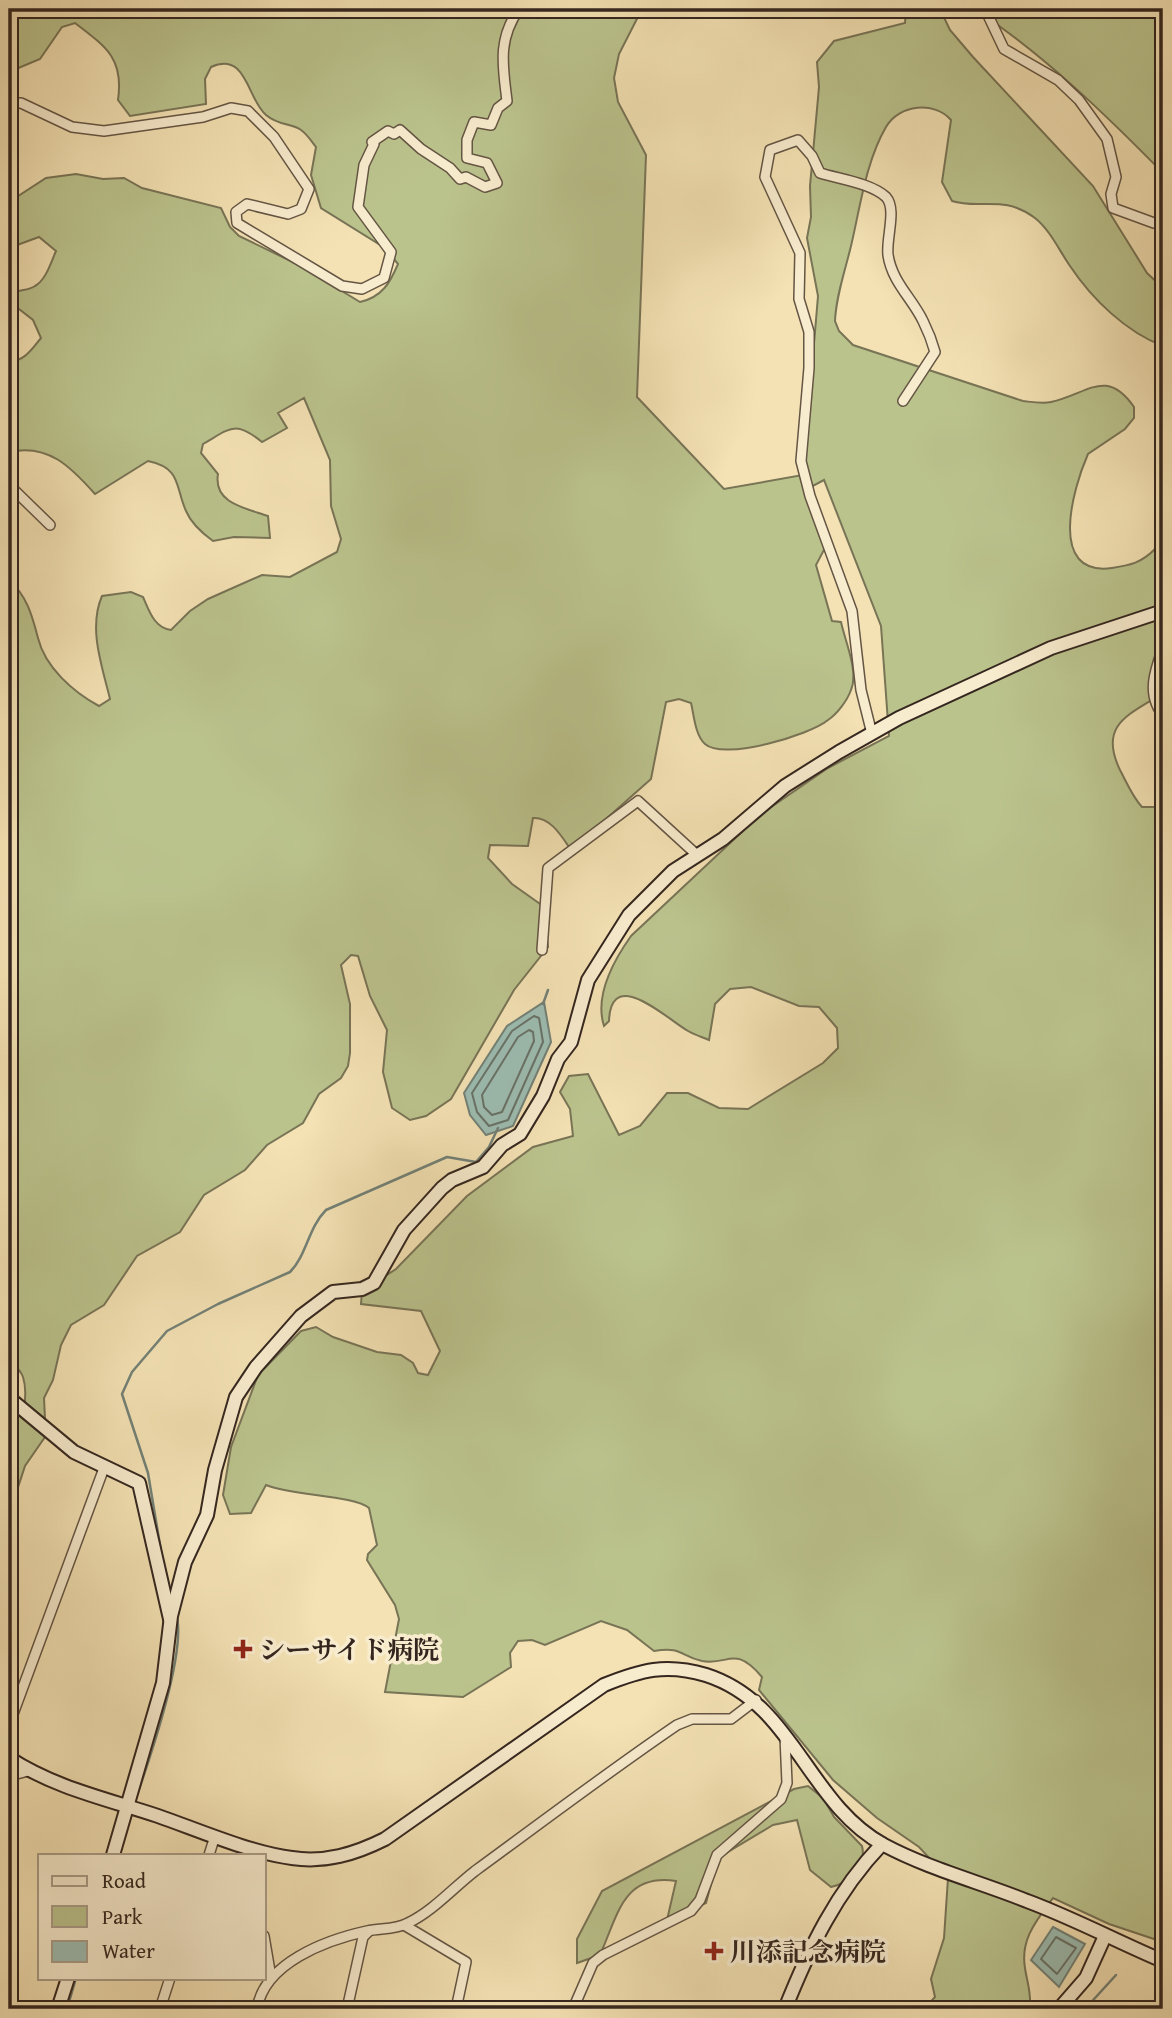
<svg xmlns="http://www.w3.org/2000/svg" width="1172" height="2018" font-family="'Gentium Book Plus','Noto Serif JP',serif">
	<style>
		.green { fill: #bbc38d; stroke: #787456; stroke-width: 2 }
		.water { fill: #9cbdb2; stroke: #728177; stroke-width: 2 }
		.lines { fill: none; stroke-linecap: round; stroke-linejoin: round }
		.shore { stroke: #687268; stroke-width: 2 }
		.stream { stroke: #728177; stroke-width: 2.5 }
		.street-casing { stroke: #645544; stroke-width: 12 }
		.secondary-casing { stroke: #34261f; stroke-width: 16 }
		.street { stroke: #f8ecce; stroke-width: 9 }
		.secondary { stroke: #f8ecce; stroke-width: 12 }
		.poi-dot { fill: #8f2418; stroke: #f8ecce; stroke-width: 2.5 }
		.labels { text-anchor: middle; dominant-baseline: central; stroke-width: 7; stroke-linejoin: round; paint-order: stroke }
		.poi-label { font-size: 26px; font-weight: bold; fill: #34261f; stroke: #f8ecce; text-anchor: start }
	</style>
	<rect width="100%" height="100%" fill="#f4e2b4"/>
	<filter id="stains"><feTurbulence type="fractalNoise" baseFrequency=".00286" numOctaves="4"/><feColorMatrix values="0 0 0 0 .2 0 0 0 0 .09 0 0 0 0 .02 0 0 0 .5 -.17"/></filter>
	<radialGradient id="worn" r=".72"><stop offset=".6" stop-color="#630" stop-opacity="0"/><stop offset="1" stop-color="#630" stop-opacity=".3"/></radialGradient>
	<g class="green">
		<path d="M 9,9 L 642,9 L 619,54 L 614,78 L 618,102 L 646,155 L 637,397 L 724,489 L 803,475 L 818,296 L 807,238 L 811,217 L 810,186 L 819,87 L 817,62 L 834,41 L 905,23 L 906,9 L 940,9 L 950,30 L 973,57 L 1093,186 L 1147,273 L 1163,288 L 1163,346 C 1126,332 1092,299 1070,266 C 1059,250 1050,230 1035,218 C 1003,194 980,210 952,201 L 942,182 L 951,120 C 935,101 899,104 886,127 C 866,161 860,208 851,246 C 845,271 836,296 835,321 L 839,331 L 853,345 L 1023,401 C 1032,402 1042,404 1051,402 C 1088,394 1106,367 1134,407 L 1134,418 L 1125,429 L 1088,454 C 1073,488 1047,577 1112,568 C 1131,565 1141,563 1155,549 L 1158,527 L 1163,517 L 1163,693 C 1129,715 1098,724 1120,770 C 1127,783 1132,796 1142,807 L 1163,807 L 1163,1942 L 1109,1924 L 1053,1898 C 1037,1920 1020,1939 1025,1968 C 1027,1982 1031,1991 1030,2006 L 1026,2009 L 924,2009 L 935,1997 L 931,1979 L 944,1938 L 948,1878 L 919,1847 L 877,1818 L 833,1780 L 759,1690 L 762,1677 C 734,1644 729,1666 702,1661 C 680,1656 682,1646 654,1651 L 627,1630 L 601,1621 L 545,1645 L 532,1640 L 518,1641 L 510,1653 L 511,1667 L 463,1697 L 385,1692 L 399,1619 L 395,1605 L 367,1560 L 368,1554 L 377,1545 L 369,1508 C 354,1495 292,1496 266,1485 L 251,1513 L 230,1514 L 223,1495 L 231,1447 L 258,1375 L 301,1331 L 316,1327 L 333,1337 L 377,1352 L 401,1355 L 413,1363 L 418,1373 L 428,1375 L 440,1351 L 421,1311 L 361,1304 L 362,1291 L 396,1269 L 467,1196 L 533,1147 L 573,1136 L 570,1109 L 560,1092 L 569,1076 L 588,1074 L 619,1135 L 640,1126 L 667,1093 L 688,1093 L 719,1108 L 748,1109 L 823,1063 L 838,1048 L 837,1028 L 819,1007 L 799,1006 L 751,987 L 730,989 L 715,1004 L 709,1040 C 702,1037 695,1035 688,1031 C 667,1019 611,965 609,1021 L 604,1026 C 594,995 614,960 631,936 L 761,814 L 828,768 L 889,736 L 881,626 L 824,480 L 805,490 L 826,546 L 816,565 L 832,621 L 841,622 C 845,641 859,672 851,690 C 847,701 837,714 828,720 C 810,735 724,761 705,744 C 695,735 694,715 691,703 L 679,699 L 666,702 L 651,779 L 571,850 C 562,837 551,817 533,818 L 528,846 L 490,845 L 488,858 L 512,884 L 543,906 L 548,947 L 514,990 L 451,1099 L 426,1116 L 410,1120 L 392,1108 L 383,1072 L 387,1030 L 370,996 L 358,956 L 351,955 L 341,965 L 350,1004 L 350,1053 L 348,1066 L 341,1078 L 319,1094 L 303,1123 L 267,1145 L 245,1170 L 204,1195 L 180,1232 L 137,1256 L 104,1305 L 71,1325 L 61,1345 L 53,1380 L 44,1398 L 45,1419 C 13,1405 31,1403 23,1377 C 21,1371 13,1363 9,1358 L 9,986 C 13,974 17,966 9,955 L 9,580 C 27,596 32,615 38,638 C 45,667 73,692 99,706 L 110,699 C 102,666 88,628 102,596 L 131,592 L 143,597 C 149,610 154,628 171,630 L 190,611 L 208,599 L 262,575 L 290,577 L 337,552 L 341,539 L 331,506 L 330,460 L 304,398 L 278,413 L 287,428 L 262,442 C 235,420 231,428 203,444 L 201,453 L 218,474 C 213,503 245,508 268,516 L 270,538 L 234,537 L 213,541 C 202,533 191,523 186,511 C 175,487 182,468 148,461 L 95,494 C 71,467 48,443 9,452 L 9,361 C 24,362 32,349 41,338 L 33,320 L 10,302 L 9,296 C 18,288 26,292 35,286 C 46,280 51,262 56,251 L 39,237 L 9,248 L 9,202 L 46,178 L 76,174 L 103,179 L 124,178 L 142,188 L 221,208 L 230,227 L 239,236 L 299,265 L 360,302 C 382,297 390,283 398,264 L 385,248 L 321,208 L 311,175 L 316,147 C 312,142 307,134 301,130 C 291,123 279,126 266,115 C 247,99 247,51 211,67 L 205,79 L 206,104 L 130,116 L 118,100 C 124,58 106,47 75,23 L 62,27 L 40,59 L 9,72 Z"/>
		<path d="M 975,9 L 1163,9 L 1163,173 C 1104,113 1045,56 975,9 Z"/>
		<path d="M 9,1407 L 45,1437 L 25,1466 L 9,1515 Z"/>
		<path d="M 808,1786 L 823,1798 L 834,1817 L 862,1846 C 867,1865 848,1884 831,1887 L 810,1870 L 797,1820 L 773,1825 L 718,1858 L 706,1903 L 667,1920 L 676,1881 C 623,1873 618,1915 600,1955 L 577,1963 L 577,1939 L 602,1891 L 794,1789 Z"/>
	</g>
	<g class="water">
		<path d="M 544,1002 L 551,1042 L 513,1126 L 486,1135 L 470,1115 L 464,1093 L 507,1026 Z"/>
		<path d="M 1053,1927 L 1085,1944 L 1059,1987 L 1031,1960 Z"/>
	</g>
	<g class="lines">
		<g class="shore">
			<path d="M 534,1016 L 539,1018 L 543,1042 L 508,1120 L 489,1126 L 477,1112 L 472,1093 L 512,1031 Z"/>
			<path d="M 529,1030 L 533,1032 L 534,1041 L 502,1112 L 492,1115 L 484,1107 L 482,1095 L 518,1037 Z"/>
			<path d="M 1056,1937 L 1076,1948 L 1057,1974 L 1041,1959 Z"/>
		</g>
		<g class="stream">
			<path d="M 543,1004 L 548,990"/>
			<path d="M 162,1557 L 148,1473 L 122,1394 L 132,1372 L 167,1331 L 218,1304 L 290,1272 C 307,1255 308,1228 326,1210 L 447,1157 L 476,1162 L 489,1147 L 498,1128"/>
			<path d="M 134,1804 C 147,1766 188,1650 176,1614"/>
			<path d="M 67,2009 L 76,1978"/>
			<path d="M 1085,2009 L 1116,1975"/>
		</g>
		<g class="street-casing">
			<g id="street">
				<path d="M 985,9 L 1004,49 L 1058,80 L 1079,100 L 1107,139 L 1116,177 L 1111,194 L 1113,208 L 1154,223 L 1163,223"/>
				<path d="M 9,103 L 21,103 L 72,127 L 104,131 L 203,117 L 231,108 L 248,111 L 274,137 L 309,189 L 301,209 L 288,214 L 247,204 L 236,212 L 237,223 L 342,286 L 362,289 L 384,278 L 391,252 L 358,207 L 364,165 L 374,144 L 372,142 L 388,131 L 394,134 L 400,130 L 421,149 L 450,168 L 460,179 L 466,177 L 485,187 L 497,183 L 487,163 L 467,158 L 467,140 L 474,122 L 491,125 L 498,108 L 507,101 C 503,67 497,40 519,9"/>
				<path d="M 9,485 L 50,525"/>
				<path d="M 1163,648 C 1155,670 1146,694 1163,715"/>
				<path d="M 872,734 L 861,690 L 852,611 L 810,496 L 801,461 L 809,368 L 809,332 L 799,299 L 800,253 L 765,177 L 770,150 L 798,140 L 812,156 L 820,173 C 839,179 871,183 886,197 C 897,209 886,238 888,255 C 892,282 912,298 923,321 C 928,331 932,341 935,352 L 903,401"/>
				<path d="M 542,950 L 548,868 L 638,801 L 697,855"/>
				<path d="M 9,1725 L 104,1468"/>
				<path d="M 9,1776 L 28,1771"/>
				<path d="M 209,1855 L 215,1836"/>
				<path d="M 404,1925 L 466,1962 L 456,2009"/>
				<path d="M 264,1936 L 271,1977"/>
				<path d="M 160,2009 L 170,1978"/>
				<path d="M 257,2009 C 264,1963 326,1940 367,1931 C 381,1928 395,1930 408,1923 C 433,1911 453,1888 475,1871 C 542,1822 608,1772 677,1725 L 692,1719 L 731,1719 L 756,1700"/>
				<path d="M 347,2009 L 363,1937 L 369,1931"/>
				<path d="M 573,2009 L 593,1963 L 603,1955 L 691,1911 L 700,1900 L 717,1855 L 781,1799 L 787,1783 L 785,1737"/>
			</g>
		</g>
		<g class="secondary-casing">
			<g id="secondary">
				<path d="M 9,1398 L 74,1452 L 139,1483 L 170,1619"/>
				<path d="M 9,1758 C 55,1788 107,1799 158,1816 C 198,1830 251,1853 292,1858 C 325,1863 355,1854 385,1839 L 604,1685 C 641,1670 666,1663 706,1675 C 794,1703 807,1803 884,1845 C 929,1869 980,1882 1027,1901 C 1073,1918 1118,1942 1163,1961"/>
				<path d="M 113,1855 L 163,1683 L 171,1616 L 185,1562 L 207,1515 L 215,1470 L 236,1397 L 256,1367 L 301,1316 L 333,1292 L 362,1289 L 374,1283 L 404,1230 L 442,1188 L 452,1180 L 483,1167 L 502,1145 L 520,1134 L 543,1096 L 558,1059 L 571,1042 L 588,980 L 629,915 L 673,871 L 723,839 L 785,786 L 839,752 L 899,718 L 1051,648 L 1163,611"/>
				<path d="M 58,2009 L 68,1978"/>
				<path d="M 785,2009 C 809,1949 836,1892 882,1844"/>
				<path d="M 1059,2009 L 1086,1978 L 1105,1936"/>
			</g>
		</g>
		<use href="#street" class="street"/>
		<use href="#secondary" class="secondary"/>
	</g>
	<g class="poi-dot">
		<path d="M239.5 1638.5h7v7h7v7h-7v7h-7v-7h-7v-7h7z"/>
		<path d="M710.5 1940.5h7v7h7v7h-7v7h-7v-7h-7v-7h7z"/>
	</g>
	<g class="labels">
		<g class="poi-label">
			<text x="259" y="1649">シーサイド病院</text>
			<text x="730" y="1951">川添記念病院</text>
		</g>
	</g>
	<rect width="1172" height="2018" fill="none" stroke="#f4e2b4" stroke-width="35"/>
	<rect x="10" y="10" width="1151" height="1997" fill="none" stroke="#34261f" stroke-width="3.5"/>
	<rect x="18" y="18" width="1137" height="1983" fill="none" stroke="#34261f" stroke-width="2"/>
	<rect x="38" y="1854" width="228" height="126" fill="#f8ecce" stroke="#aa9d88" stroke-width="2"/>
	<rect x="52" y="1876" width="35" height="10" fill="#f8ecce" stroke="#aa9d88" stroke-width="2"/>
	<text x="102" y="1888" font-size="21" fill="#34261f">Road</text>
	<rect x="52" y="1906" width="35" height="21" fill="#bbc38d" stroke="#aa9d88" stroke-width="2"/>
	<text x="102" y="1924" font-size="21" fill="#34261f">Park</text>
	<rect x="52" y="1941" width="35" height="21" fill="#9cbdb2" stroke="#aa9d88" stroke-width="2"/>
	<text x="102" y="1958" font-size="21" fill="#34261f">Water</text>
	<rect width="100%" height="100%" filter="url(#stains)"/>
	<rect width="100%" height="100%" fill="url(#worn)"/>
</svg>
